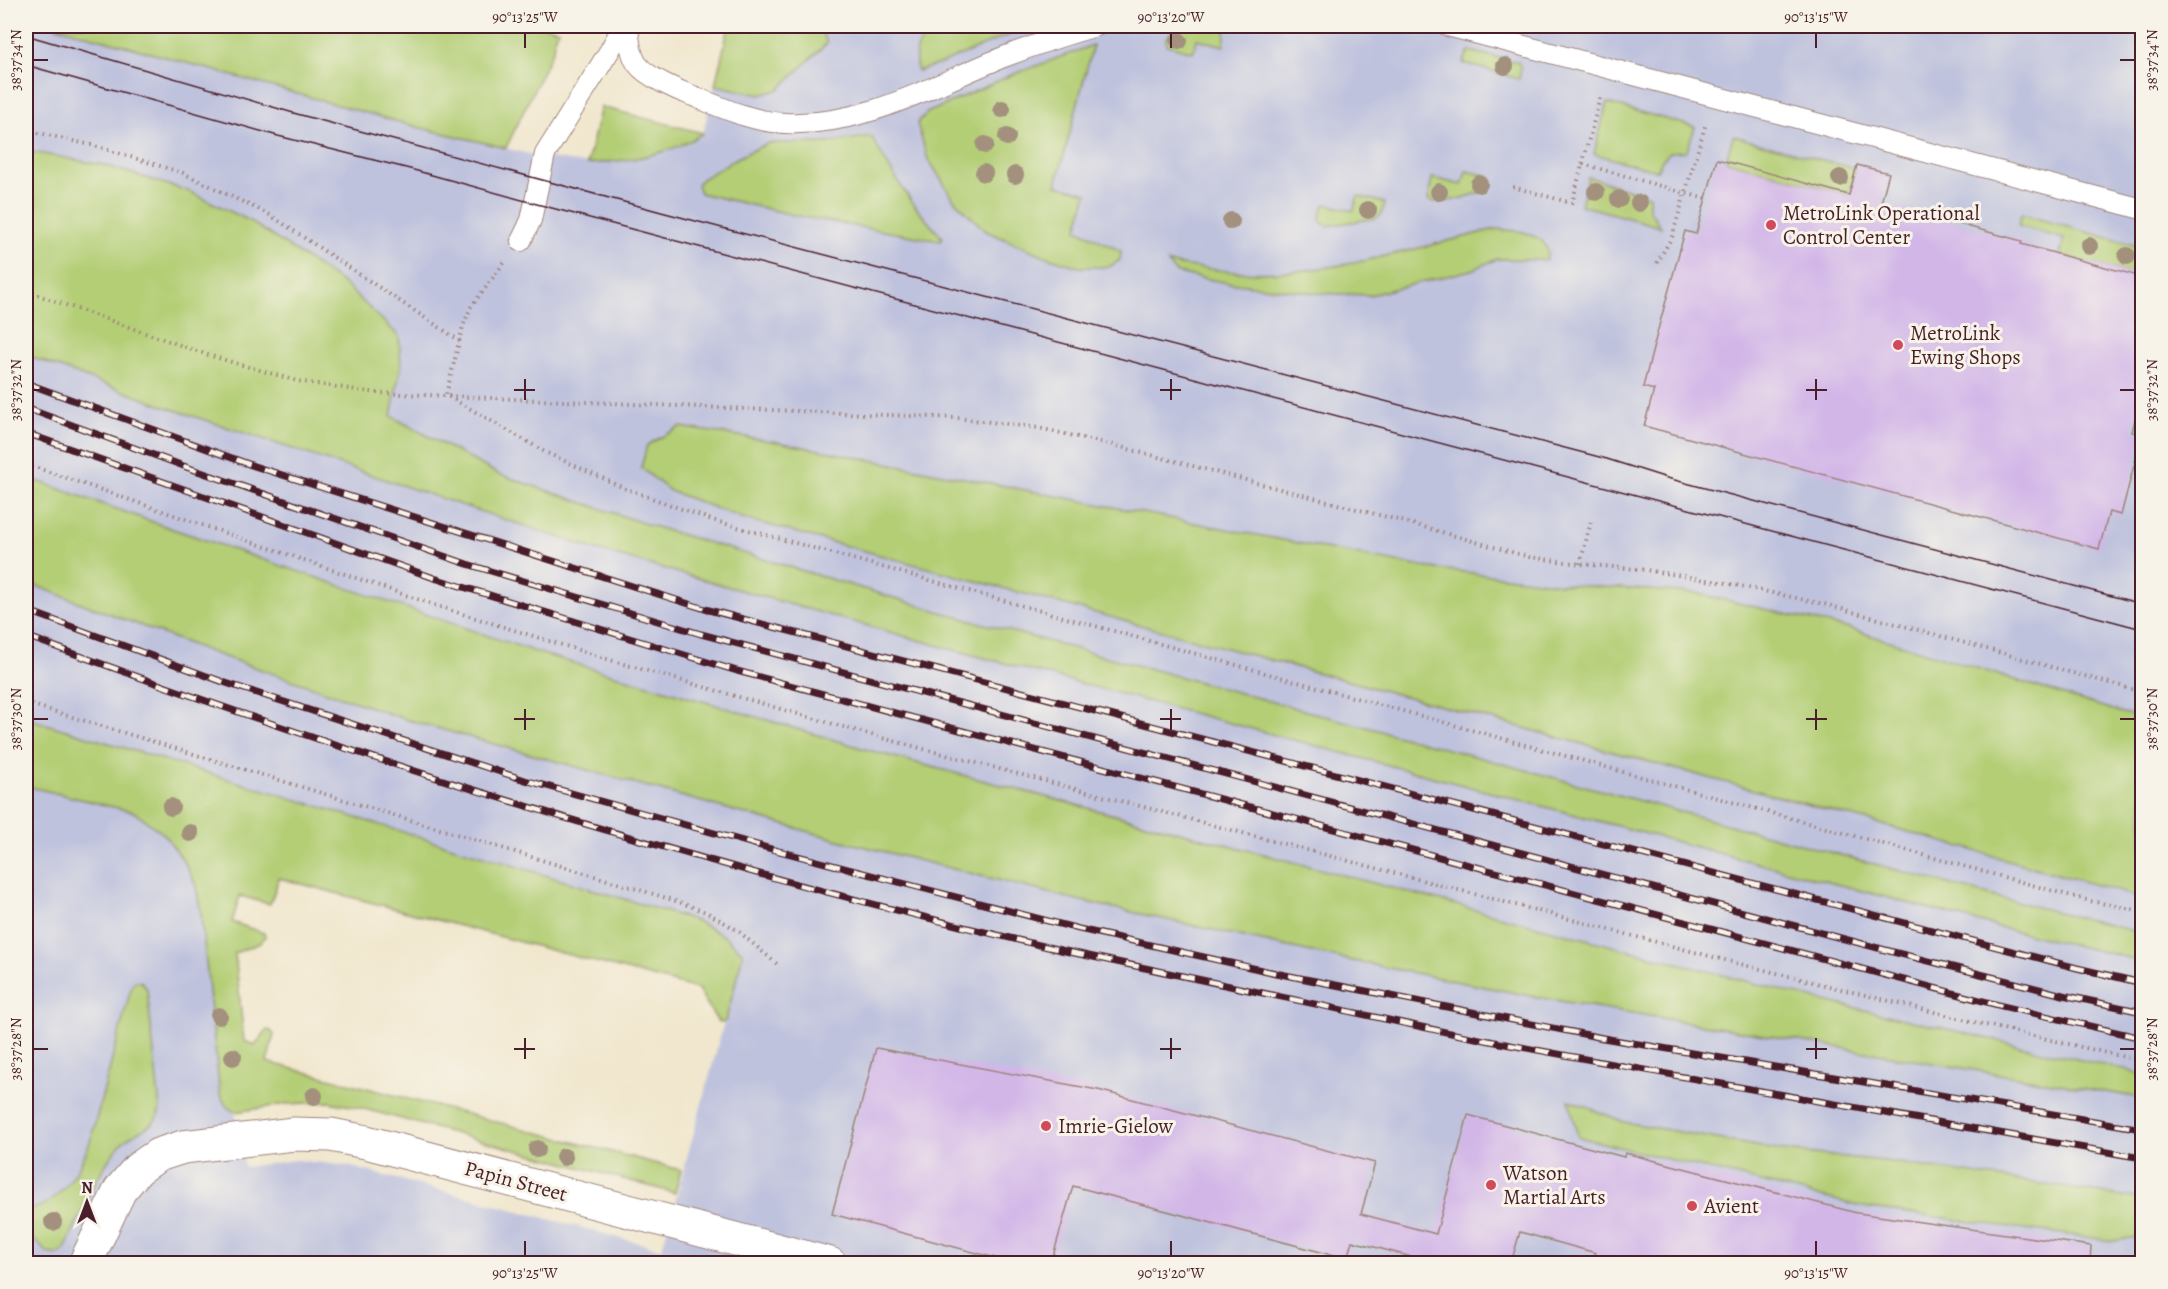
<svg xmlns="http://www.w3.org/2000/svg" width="2168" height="1289" font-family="Alegreya,serif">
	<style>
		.industrial { fill: #bfc2dd }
		.green { fill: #b3ce74; stroke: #7e7650; stroke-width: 1.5 }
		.building { fill: #d2b6e8 }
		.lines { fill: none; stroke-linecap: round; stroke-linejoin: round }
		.service-casing { stroke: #9e837c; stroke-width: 22 }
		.minor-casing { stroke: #9e837c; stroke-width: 35 }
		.path { stroke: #9e837c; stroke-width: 4; stroke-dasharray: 1.5 4.5; stroke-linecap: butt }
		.service { stroke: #fff; stroke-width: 20 }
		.minor { stroke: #fff; stroke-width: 33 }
		.tram { stroke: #4a1f2b; stroke-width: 1.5 }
		.rail-casing { stroke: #4a1f2b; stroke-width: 7 }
		.rail { stroke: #f7f3e8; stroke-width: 4.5; stroke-dasharray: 14; stroke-linecap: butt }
		.tree { fill: #a3917e }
		.ticks { fill: none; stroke: #4a1f2b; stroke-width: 2 }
		.poi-dot { fill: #d1495b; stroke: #f7f3e8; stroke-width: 2 }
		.labels { text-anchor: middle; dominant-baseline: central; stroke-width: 6; stroke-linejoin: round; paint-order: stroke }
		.poi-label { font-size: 21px; fill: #4a1f2b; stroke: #f7f3e8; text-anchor: start }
		.street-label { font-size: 21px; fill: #4a1f2b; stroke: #f7f3e8 }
		.neatline { fill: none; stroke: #4a1f2b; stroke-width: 2 }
		.ticks-label { font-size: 15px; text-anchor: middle; fill: #4a1f2b }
	</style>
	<rect width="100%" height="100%" fill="#f7f3e8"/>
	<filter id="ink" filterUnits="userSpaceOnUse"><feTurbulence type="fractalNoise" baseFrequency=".0167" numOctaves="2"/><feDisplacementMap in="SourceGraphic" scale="12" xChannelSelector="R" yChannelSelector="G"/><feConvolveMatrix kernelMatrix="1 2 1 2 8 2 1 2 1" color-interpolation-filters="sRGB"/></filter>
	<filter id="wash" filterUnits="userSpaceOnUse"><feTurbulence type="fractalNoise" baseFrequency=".008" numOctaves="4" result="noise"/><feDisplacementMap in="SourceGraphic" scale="24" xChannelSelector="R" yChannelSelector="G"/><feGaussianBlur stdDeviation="1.35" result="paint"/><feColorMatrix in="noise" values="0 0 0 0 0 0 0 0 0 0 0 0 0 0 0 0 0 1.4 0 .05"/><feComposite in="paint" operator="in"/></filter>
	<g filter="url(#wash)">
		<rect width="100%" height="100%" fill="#f1e7ce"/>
		<path class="industrial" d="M 26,26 L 54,26 L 417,127 L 534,155 L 587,164 L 619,161 L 657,153 L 686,144 L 703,133 L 729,26 L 2142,26 L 2142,719 L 1850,629 L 1695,593 L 1571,585 L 1422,567 L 778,442 L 680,427 L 647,445 L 670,492 L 742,518 L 1873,822 L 2142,898 L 2142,1199 L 1884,1161 L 1783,1151 L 1624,1122 L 1569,1101 L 1578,1137 L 1863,1207 L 2114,1241 L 2142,1236 L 2142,1263 L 26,1263 L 26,786 L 134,812 L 165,835 L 185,863 L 196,886 L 201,914 L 220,1095 L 227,1107 L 235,1112 L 244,1167 L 296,1160 L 348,1166 L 662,1249 L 743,953 L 697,921 L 26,718 Z"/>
		<g class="green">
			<path d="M 54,26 L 543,26 L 559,30 L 555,36 L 553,50 L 506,148 L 417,127 Z"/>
			<path d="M 729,26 L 810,26 L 820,28 L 827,43 L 778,90 L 760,95 L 715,85 Z"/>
			<path d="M 930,26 L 1029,26 L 943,63 L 918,71 C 911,52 921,42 930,26 Z"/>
			<path d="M 1192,26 L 1226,26 L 1224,46 L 1197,39 L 1193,52 L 1167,45 L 1166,39 L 1172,31 Z"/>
			<path d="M 1093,45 L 1056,185 L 1087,193 L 1077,229 L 1121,251 L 1120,260 L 1109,267 L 1079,267 L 1047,257 L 986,231 L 954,200 L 927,157 L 917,123 L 927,113 L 1009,76 Z"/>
			<path d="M 1469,51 L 1518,62 L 1521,68 L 1519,79 L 1463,63 Z"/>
			<path d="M 1607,103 L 1695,127 L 1687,151 L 1670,152 L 1661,162 L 1657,171 L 1594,154 Z"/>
			<path d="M 601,107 L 703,133 C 669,156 626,161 587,164 Z"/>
			<path d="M 871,136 C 892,173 911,206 942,237 L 940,241 L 798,216 L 700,193 L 697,184 L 702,179 L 737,158 L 768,143 L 827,143 Z"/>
			<path d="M 1733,136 L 1856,169 L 1849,195 L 1726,161 Z"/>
			<path d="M 26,151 L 104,165 L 188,191 L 248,220 L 342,282 L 399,336 L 401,366 L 391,416 L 498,474 L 649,525 L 951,615 L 2000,898 L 2142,933 L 2142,961 L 1998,927 L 947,648 L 597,550 L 163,406 L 26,355 Z"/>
			<path d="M 1466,171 L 1490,176 L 1492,180 L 1488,189 C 1475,195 1441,206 1428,200 L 1432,178 L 1462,185 Z"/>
			<path d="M 1588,177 L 1649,196 L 1649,209 L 1661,227 L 1581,205 Z"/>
			<path d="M 1358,196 L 1385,203 L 1381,215 L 1376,218 L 1327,226 L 1321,222 L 1320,218 L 1324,205 L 1326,204 L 1353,211 Z"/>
			<path d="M 2021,214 L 2142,247 L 2142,277 L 2060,255 L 2064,239 L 2018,226 Z"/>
			<path d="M 1496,229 L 1524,232 L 1542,240 L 1548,251 L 1546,260 L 1497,259 L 1471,270 L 1370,295 L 1315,293 L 1228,283 L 1177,273 L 1168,263 C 1190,266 1213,270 1236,272 C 1324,278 1411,249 1496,229 Z"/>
			<path d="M 680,427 L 778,442 L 1422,567 L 1571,585 L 1695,593 L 1850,629 L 2142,719 L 2142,898 L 1873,822 L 742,518 L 670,491 L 641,468 L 647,445 Z"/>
			<path d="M 26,477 L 170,528 L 536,652 L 875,752 L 1799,995 L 2142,1074 L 2142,1098 L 1536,997 L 1348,960 L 1073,899 L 846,842 L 408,720 L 213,653 L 26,582 Z"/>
			<path d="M 26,718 L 697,921 L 724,936 L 743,953 L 726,1020 L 722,1023 L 718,1022 L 698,989 L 279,878 L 270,904 L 240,896 L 232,922 L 264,933 L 265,937 L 260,943 L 235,953 L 244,1041 L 255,1045 L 267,1030 L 271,1031 L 274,1035 L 267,1062 L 681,1170 L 675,1193 L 361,1108 L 329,1102 L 287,1104 L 235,1112 L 227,1107 L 220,1095 L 201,914 L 196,886 L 185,863 L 165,835 L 134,812 L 26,786 Z"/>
			<path d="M 135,981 L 142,982 L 147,989 L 160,1109 C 157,1129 133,1130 120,1145 C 94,1175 82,1214 65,1249 L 58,1255 L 48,1253 L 26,1233 L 26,1210 C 58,1207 80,1170 90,1142 L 132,985 Z"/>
			<path d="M 1569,1100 L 1624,1122 L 1783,1151 L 1884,1161 L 2142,1199 L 2142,1236 L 2114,1241 L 1863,1207 L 1578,1137 Z"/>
		</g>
		<g id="blocks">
			<g class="building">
				<path d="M 1717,159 L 1849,195 L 1857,165 L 1889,173 L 1881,203 L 2022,241 L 2021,244 L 2142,277 L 2142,391 L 2132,432 L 2142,435 L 2121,515 L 2109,512 L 2099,549 L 1644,426 L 1654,390 L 1643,387 L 1659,326 L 1685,231 L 1696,234 Z"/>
				<path d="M 876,1048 L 1098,1090 L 1375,1163 L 1361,1214 L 1436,1234 L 1468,1115 L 1624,1157 L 1625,1153 L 1857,1213 L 2091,1246 L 2090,1263 L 1593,1263 L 1596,1253 L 1520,1232 L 1511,1263 L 1434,1263 L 1352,1241 L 1347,1259 L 1073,1186 L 1051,1263 L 1014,1263 L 832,1214 Z"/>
			</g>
		</g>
	</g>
	<g filter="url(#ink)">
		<use href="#blocks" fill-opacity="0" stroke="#9e837c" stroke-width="1.5"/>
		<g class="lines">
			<g class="service-casing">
				<g id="service">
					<path d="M 628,26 C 629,38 630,55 638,65 C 647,77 679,91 693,96 C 723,108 753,122 785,123 C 863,127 931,86 1001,58 C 1032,46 1064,35 1096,26"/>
					<path d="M 1448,26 L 2142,209"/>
					<path d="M 521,241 L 531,220 L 545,154 L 610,50 L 623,26"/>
				</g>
			</g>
			<g class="minor-casing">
				<path id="minor" d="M 85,1264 L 120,1190 L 138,1169 L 158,1155 L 183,1147 L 294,1134 L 331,1135 L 366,1142 L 830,1264"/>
			</g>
			<g class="path">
				<path d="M 26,130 L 95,146 L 183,173 L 270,215 L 460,341"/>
				<path d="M 1583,164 L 1706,199"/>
				<path d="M 1513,187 L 1572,203 L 1601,94"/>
				<path d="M 504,263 L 471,307 L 463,326 L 446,395 L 547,453 L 624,488 L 712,520 L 2090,901 L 2142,911"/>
				<path d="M 1657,263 L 1672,237 L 1706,123"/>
				<path d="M 26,291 L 211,356 L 297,381 L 377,393 L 958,418 L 1039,428 L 1113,445 L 1413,524 L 1529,557 L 1580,564 L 1646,570 L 1726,583 L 1824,604 L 2142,692"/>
				<path d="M 26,464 L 440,607 L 620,663 L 882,738 L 1736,963 L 1982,1024 L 2142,1061"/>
				<path d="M 1580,564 L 1592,518"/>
				<path d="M 26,703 L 673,900 L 706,912 L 737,930 L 777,964"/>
			</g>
			<use href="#service" class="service"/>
			<use href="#minor" class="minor"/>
			<g class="tram">
				<path d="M 26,35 L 297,114 L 665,213 L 1607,459 L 1667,478 L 2142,604"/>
				<path d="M 26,65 L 278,136 L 410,169 L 533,203 L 2142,629"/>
			</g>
			<g class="rail-casing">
				<g id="rail">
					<path d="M 26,383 L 254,466 L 705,609 L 2077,968 L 2142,983"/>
					<path d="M 26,408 L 189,468 L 467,564 L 701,634 L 1893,952 L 2063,995 L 2142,1012"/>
					<path d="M 26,433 L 434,578 L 737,671 L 2002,1006 L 2142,1038"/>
					<path d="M 26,610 L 226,683 L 525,780 L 775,850 L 1079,929 L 1280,974 L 1603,1038 L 2142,1129"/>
					<path d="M 26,636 C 365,762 712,870 1065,951 C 1129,965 1194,978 1258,992 C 1340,1009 1422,1028 1505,1044 C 1717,1084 1930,1121 2142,1158"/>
				</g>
			</g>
			<use href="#rail" class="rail"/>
		</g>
		<g class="tree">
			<circle cx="1179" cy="41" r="9"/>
			<circle cx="1505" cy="66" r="9"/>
			<circle cx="1002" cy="109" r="9"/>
			<circle cx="1007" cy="137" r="9"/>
			<circle cx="985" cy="145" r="9"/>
			<circle cx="984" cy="173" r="9"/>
			<circle cx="1015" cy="175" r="9"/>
			<circle cx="1840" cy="178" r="9"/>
			<circle cx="1479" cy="184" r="9"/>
			<circle cx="1439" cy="192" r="9"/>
			<circle cx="1596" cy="192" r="9"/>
			<circle cx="1619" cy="199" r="9"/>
			<circle cx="1639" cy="203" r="9"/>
			<circle cx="1368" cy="210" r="9"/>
			<circle cx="1231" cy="221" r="9"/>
			<circle cx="2089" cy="246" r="9"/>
			<circle cx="2127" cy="256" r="9"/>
			<circle cx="171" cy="807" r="9"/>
			<circle cx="190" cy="833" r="9"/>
			<circle cx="219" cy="1016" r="9"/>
			<circle cx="233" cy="1057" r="9"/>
			<circle cx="314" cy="1096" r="9"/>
			<circle cx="537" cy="1149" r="9"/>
			<circle cx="564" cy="1157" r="9"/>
			<circle cx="53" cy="1222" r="9"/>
		</g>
	</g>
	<path class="ticks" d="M 525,33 L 525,48M 1171,33 L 1171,48M 1816,33 L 1816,48M 33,60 L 48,60M 2120,60 L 2135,60M 525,379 L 525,400M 1171,379 L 1171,400M 1816,379 L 1816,400M 33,390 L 48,390M 514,390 L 535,390M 1160,390 L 1181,390M 1806,390 L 1827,390M 2120,390 L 2135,390M 525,709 L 525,730M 1171,709 L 1171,730M 1816,709 L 1816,730M 33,719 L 48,719M 514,719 L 535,719M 1160,719 L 1181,719M 1806,719 L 1827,719M 2120,719 L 2135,719M 525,1038 L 525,1059M 1171,1038 L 1171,1059M 1816,1038 L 1816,1059M 33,1049 L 48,1049M 514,1049 L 535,1049M 1160,1049 L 1181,1049M 1806,1049 L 1827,1049M 2120,1049 L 2135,1049M 525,1241 L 525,1256M 1171,1241 L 1171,1256M 1816,1241 L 1816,1256"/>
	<g class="poi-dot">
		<circle cx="1771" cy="225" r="6"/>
		<circle cx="1898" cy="345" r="6"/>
		<circle cx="1046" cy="1126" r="6"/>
		<circle cx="1491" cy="1185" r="6"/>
		<circle cx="1692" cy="1206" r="6"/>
	</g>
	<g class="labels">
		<g class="poi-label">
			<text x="1783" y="213">MetroLink Operational<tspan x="1783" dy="24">Control Center</tspan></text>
			<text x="1910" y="333">MetroLink<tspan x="1910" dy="24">Ewing Shops</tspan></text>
			<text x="1058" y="1126">Imrie-Gielow</text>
			<text x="1503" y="1173">Watson<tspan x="1503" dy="24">Martial Arts</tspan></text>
			<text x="1704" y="1206">Avient</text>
		</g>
		<g class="street-label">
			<text transform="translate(516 1181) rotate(15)">Papin Street</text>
		</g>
	</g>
	<rect width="2168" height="1289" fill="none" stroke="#f7f3e8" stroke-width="66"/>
	<g transform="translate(87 1202)" stroke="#f7f3e8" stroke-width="4.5" paint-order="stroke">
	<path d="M0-4.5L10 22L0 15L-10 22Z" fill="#4a1f2b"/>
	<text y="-9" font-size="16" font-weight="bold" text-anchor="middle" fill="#4a1f2b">N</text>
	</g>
	<rect x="33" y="33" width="2102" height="1223" class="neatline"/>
	<g class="ticks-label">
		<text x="525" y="22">90°13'25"W</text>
		<text x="1171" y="22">90°13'20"W</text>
		<text x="1816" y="22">90°13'15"W</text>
		<text transform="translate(16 60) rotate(-90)" y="5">38°37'34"N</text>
		<text transform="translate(2152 60) rotate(-90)" y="5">38°37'34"N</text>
		<text transform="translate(16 390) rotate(-90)" y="5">38°37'32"N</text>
		<text transform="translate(2152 390) rotate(-90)" y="5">38°37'32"N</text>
		<text transform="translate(16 719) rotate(-90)" y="5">38°37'30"N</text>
		<text transform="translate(2152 719) rotate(-90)" y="5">38°37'30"N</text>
		<text transform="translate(16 1049) rotate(-90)" y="5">38°37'28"N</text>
		<text transform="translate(2152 1049) rotate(-90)" y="5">38°37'28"N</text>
		<text x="525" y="1278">90°13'25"W</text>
		<text x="1171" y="1278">90°13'20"W</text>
		<text x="1816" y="1278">90°13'15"W</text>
	</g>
</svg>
